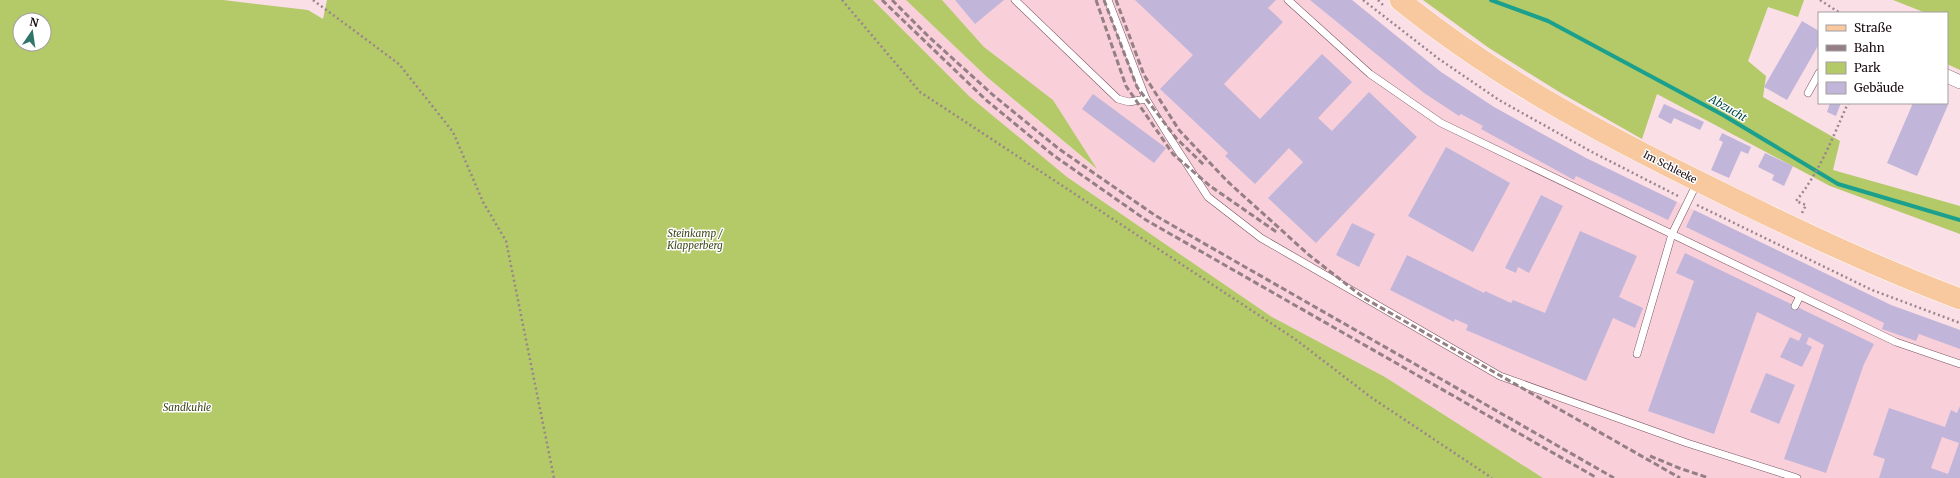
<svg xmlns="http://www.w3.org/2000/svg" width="1960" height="478" font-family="Merriweather,serif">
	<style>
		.built { fill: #f9cfda }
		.green { fill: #b4c968; fill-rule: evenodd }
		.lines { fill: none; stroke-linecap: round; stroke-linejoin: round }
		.stream { stroke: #1aa08d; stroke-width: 4 }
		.building { fill: #c1b6da; fill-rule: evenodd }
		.service-casing { stroke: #77525d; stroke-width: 8 }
		.minor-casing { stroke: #77525d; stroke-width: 14 }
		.primary-casing { stroke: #fff; stroke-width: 22 }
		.path { stroke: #9a858b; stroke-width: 2.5; stroke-dasharray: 2 3; stroke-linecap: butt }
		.service { stroke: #fff; stroke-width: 7 }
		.minor { stroke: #fff; stroke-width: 13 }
		.primary { stroke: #f8c89f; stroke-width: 21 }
		.rail { stroke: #947f85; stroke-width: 3; stroke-dasharray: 6 3; stroke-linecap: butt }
		.labels { text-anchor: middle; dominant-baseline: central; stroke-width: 3; stroke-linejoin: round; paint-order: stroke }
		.street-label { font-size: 10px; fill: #190b0f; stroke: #fff }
		.park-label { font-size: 10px; font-style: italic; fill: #3f481c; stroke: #fff }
		.water-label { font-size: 11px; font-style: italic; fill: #004b41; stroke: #fff }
	</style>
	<rect width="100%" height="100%" fill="#fadfe7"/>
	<path class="built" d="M 873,0 L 906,0 L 987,77 L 1095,168 L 1053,100 L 984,47 L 942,0 L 1352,0 L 1441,72 L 1494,107 L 1586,158 L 1891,305 L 1960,330 L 1960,478 L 1543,478 L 1385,377 L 1272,317 L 1067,177 L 969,96 Z"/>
	<g class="green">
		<path d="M 0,0 L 223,0 L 308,10 L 323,19 L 327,0 L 873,0 L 969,96 L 1067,177 L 1272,317 L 1385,377 L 1543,478 L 0,478 ZM 20,20 L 44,20 L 44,44 L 20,44 Z"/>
		<path d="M 906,0 L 942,0 L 984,47 L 1053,100 L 1097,169 L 987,77 Z"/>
		<path d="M 1423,0 L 1804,0 L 1798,17 L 1768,7 L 1748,61 L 1766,76 L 1763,97 L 1840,141 L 1833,170 L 1960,206 L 1960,234 L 1830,186 L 1657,94 L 1642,139 L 1561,93 L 1489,48 Z"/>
		<path d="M 1893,0 L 1960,0 L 1960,70 L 1947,64 L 1947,13 L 1926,13 Z"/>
	</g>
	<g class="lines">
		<path class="stream" d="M 1491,0 L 1548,21 L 1723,115 L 1838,184 L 1960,220"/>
	</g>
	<g class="building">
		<path d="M 955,0 L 1004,0 L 975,24 Z"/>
		<path d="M 1135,0 L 1276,0 L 1268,8 L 1283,22 L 1224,84 L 1260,119 L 1322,54 L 1352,82 L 1318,118 L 1332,131 L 1369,92 L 1417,137 L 1316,243 L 1268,198 L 1303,162 L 1289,148 L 1255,184 L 1225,156 L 1228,153 L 1160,89 L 1193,55 Z"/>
		<path d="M 1310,0 L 1352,0 L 1441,72 L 1494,107 L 1586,158 L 1677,202 L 1668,220 L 1576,176 L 1574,180 L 1481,129 L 1483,126 L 1461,114 L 1459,116 L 1424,93 Z"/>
		<path d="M 1802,21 L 1819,31 L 1819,44 L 1787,100 L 1764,87 Z"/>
		<path d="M 1093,94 L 1166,148 L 1154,163 L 1082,109 Z"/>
		<path d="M 1830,103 L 1841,103 L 1836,116 L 1827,112 Z"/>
		<path d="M 1913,103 L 1945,103 L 1948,105 L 1917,176 L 1887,163 Z"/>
		<path d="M 1664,104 L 1704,122 L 1700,130 L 1674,118 L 1671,124 L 1658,117 Z"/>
		<path d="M 1722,133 L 1751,147 L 1748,154 L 1741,151 L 1729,178 L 1711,170 L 1723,142 L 1719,140 Z"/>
		<path d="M 1446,147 L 1510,183 L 1473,252 L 1408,216 Z"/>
		<path d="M 1765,153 L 1793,166 L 1784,186 L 1772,180 L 1774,175 L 1758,167 Z"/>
		<path d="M 1541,195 L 1563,206 L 1529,273 L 1518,267 L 1516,273 L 1505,268 Z"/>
		<path d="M 1694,210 L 1891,305 L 1960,330 L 1960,349 L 1919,334 L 1916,341 L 1882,329 L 1884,323 L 1686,227 Z"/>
		<path d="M 1352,223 L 1375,234 L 1359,267 L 1336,255 Z"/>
		<path d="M 1580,231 L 1637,256 L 1619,297 L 1643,308 L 1635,328 L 1613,318 L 1586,381 L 1466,330 L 1468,325 L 1455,319 L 1454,322 L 1390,290 L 1407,255 L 1484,293 L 1485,291 L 1511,303 L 1513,300 L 1545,313 Z"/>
		<path d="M 1685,253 L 1874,344 L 1864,364 L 1826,473 L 1784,459 L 1824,345 L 1809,337 L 1806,344 L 1812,347 L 1802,367 L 1780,357 L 1790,337 L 1799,341 L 1802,334 L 1757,312 L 1714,434 L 1648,411 L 1694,281 L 1676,273 Z"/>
		<path d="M 1766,373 L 1795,385 L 1779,424 L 1750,412 Z"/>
		<path d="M 1960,406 L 1960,478 L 1879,478 L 1885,459 L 1873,455 L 1889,408 L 1945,427 L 1951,410 L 1957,413 ZM 1942,437 L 1959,443 L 1948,474 L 1931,468 Z"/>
	</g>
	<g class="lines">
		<g class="service-casing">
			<g id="service">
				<path d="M 1015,0 L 1118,99 L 1129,102 L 1146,99"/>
				<path d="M 1108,0 L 1146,99 L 1170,138 L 1208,197 L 1261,238 L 1500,376 L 1687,443 L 1797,478"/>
				<path d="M 1288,0 L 1370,74 L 1441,123 L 1896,342 L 1960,364"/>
				<path d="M 1808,93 L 1819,73"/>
				<path d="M 1795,306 L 1800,296"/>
				<path d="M 1637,354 L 1672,234 L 1697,183"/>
			</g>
		</g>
		<g class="minor-casing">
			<path id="minor" d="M 1947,76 L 1960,82"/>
		</g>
		<g class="primary-casing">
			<path id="primary" d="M 1400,0 C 1495,77 1602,134 1712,188 C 1793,228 1875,267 1960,299"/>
		</g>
		<g class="path">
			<path d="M 313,0 L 399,64 L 453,132 L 483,202 L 506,241 L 554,478"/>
			<path d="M 842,0 L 920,92 L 1295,339 L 1372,398 L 1492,478"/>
			<path d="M 1363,0 L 1439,59 L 1499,100 L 1592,152 L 1680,197"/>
			<path d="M 1378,0 L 1383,5"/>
			<path d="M 1820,0 L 1840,13"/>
			<path d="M 1697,205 L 1872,290 L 1960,323"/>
			<path d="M 1802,213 L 1806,205 L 1796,201 C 1819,173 1833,137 1848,103"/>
		</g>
		<use href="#service" class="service"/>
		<use href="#minor" class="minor"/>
		<use href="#primary" class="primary"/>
		<g class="rail">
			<path d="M 882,0 L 986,100 L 1053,155 L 1146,220 L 1597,478"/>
			<path d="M 892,0 L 929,37 L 993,95 L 1059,149 L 1156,216 L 1614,478"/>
			<path d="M 1096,0 L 1126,86 L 1173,154 L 1210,186 L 1278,233"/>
			<path d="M 1104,0 L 1137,87 L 1176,138 L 1204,165"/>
			<path d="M 1116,0 L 1144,75 L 1179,130 L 1227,181 L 1309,255 L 1364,298 L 1680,478"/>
			<path d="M 1650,456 L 1679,468 L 1709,478"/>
		</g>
	</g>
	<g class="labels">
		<g class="street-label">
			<text transform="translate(1670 167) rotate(27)">Im Schleeke</text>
		</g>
		<g class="park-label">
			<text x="695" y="233">Steinkamp /<tspan x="695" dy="12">Klapperberg</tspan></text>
			<text x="187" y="407">Sandkuhle</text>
		</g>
		<g class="water-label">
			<text transform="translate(1728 108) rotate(30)">Abzucht</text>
		</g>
	</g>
	<rect x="1818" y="12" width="130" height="92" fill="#ffffff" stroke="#a39d9f"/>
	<rect x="1826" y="25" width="20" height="6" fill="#f8c89f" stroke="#a39d9f"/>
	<text x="1854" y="32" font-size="12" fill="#190b0f">Straße</text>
	<rect x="1826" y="45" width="20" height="6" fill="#947f85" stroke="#a39d9f"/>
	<text x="1854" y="52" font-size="12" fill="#190b0f">Bahn</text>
	<rect x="1826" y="62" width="20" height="12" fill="#b4c968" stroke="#a39d9f"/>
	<text x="1854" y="72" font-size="12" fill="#190b0f">Park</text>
	<rect x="1826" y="82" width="20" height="12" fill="#c1b6da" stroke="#a39d9f"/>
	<text x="1854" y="92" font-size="12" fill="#190b0f">Gebäude</text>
	<g transform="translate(32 32) rotate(13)"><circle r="19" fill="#ffffff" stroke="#a39d9f"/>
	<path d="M0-3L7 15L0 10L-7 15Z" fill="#317569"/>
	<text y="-6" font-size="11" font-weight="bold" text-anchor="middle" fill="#190b0f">N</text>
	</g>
</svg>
